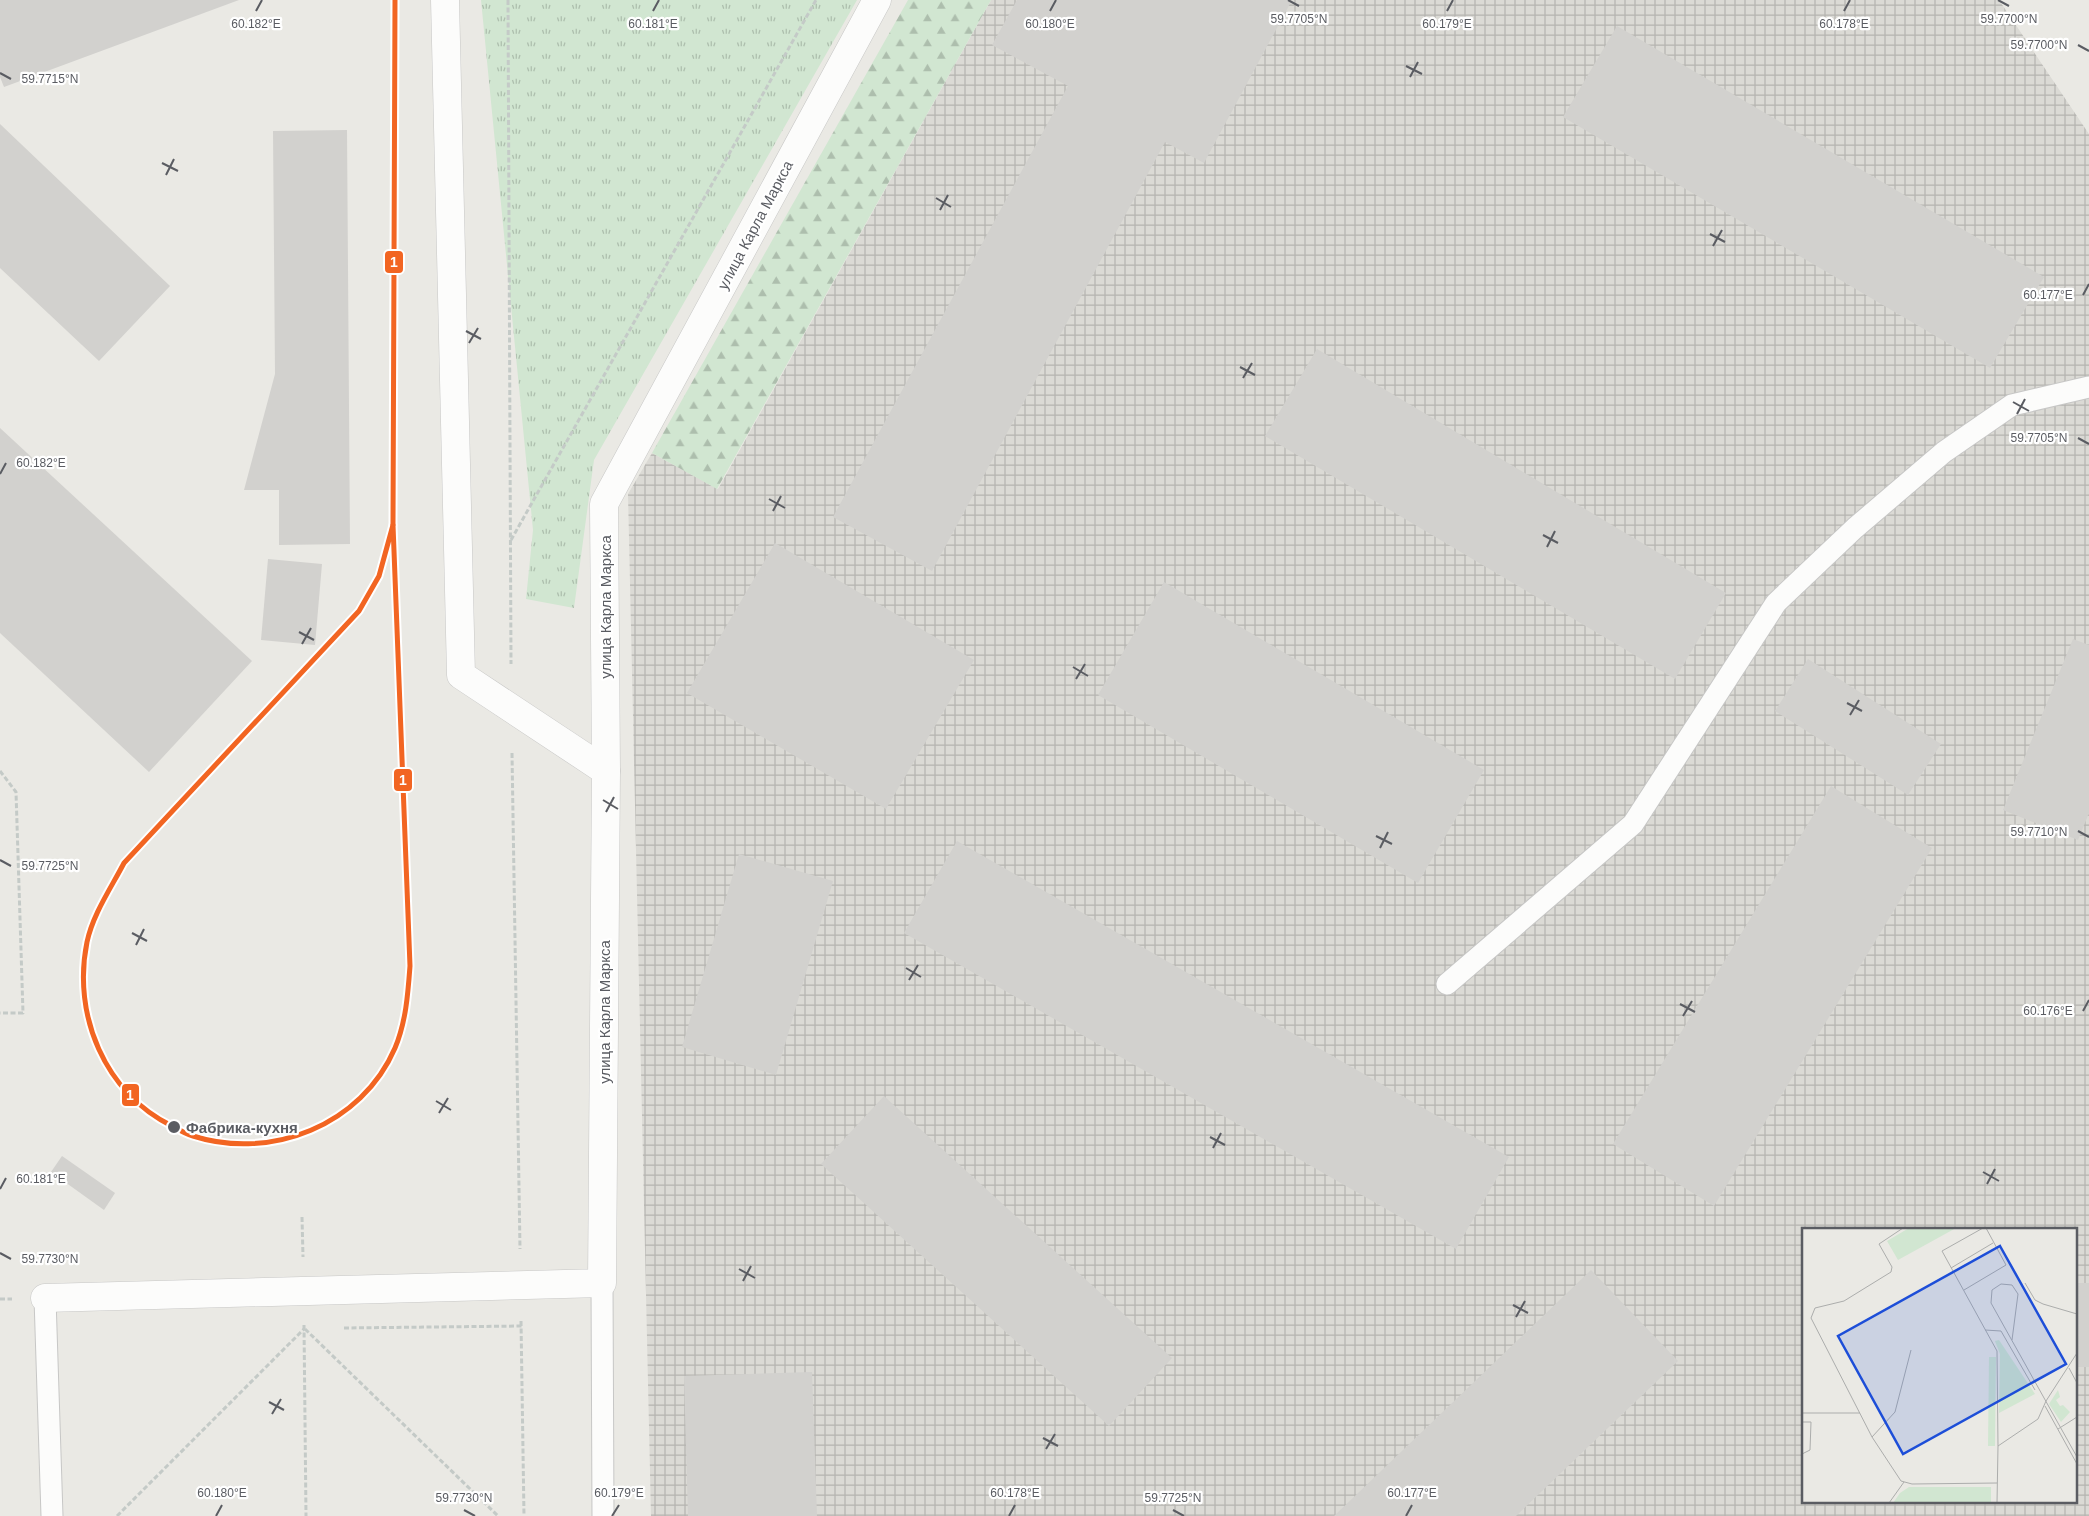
<svg xmlns="http://www.w3.org/2000/svg" width="2089" height="1516" font-family="Arial,sans-serif">
	<style>
		.industrial { fill: url(#industrial-grid); fill-rule: evenodd }
		.forest { fill: url(#forest-firs) }
		.park { fill: url(#park-tufts) }
		.building { fill: #d2d1ce }
		.lines { fill: none; stroke-linecap: round; stroke-linejoin: round }
		.service-casing { stroke: #c7c7c6; stroke-width: 23 }
		.minor-casing { stroke: #c7c7c6; stroke-width: 29 }
		.path { stroke: #c4cac7; stroke-width: 3; stroke-dasharray: 5 2.5; stroke-linecap: butt }
		.service { stroke: #fcfcfb; stroke-width: 21 }
		.minor { stroke: #fcfcfb; stroke-width: 28 }
		.tram-1-casing { stroke: #fff; stroke-width: 9 }
		.tram-1 { stroke: #f26522; stroke-width: 5 }
		.ticks { fill: none; stroke: #5a5c62; stroke-width: 2 }
		.stop-dot { fill: #5a5c62; stroke: #fff; stroke-width: 2 }
		.labels { text-anchor: middle; dominant-baseline: central; stroke-width: 4.5; stroke-linejoin: round; paint-order: stroke }
		.street-label { font-size: 15px; fill: #5a5c62; stroke: #fff }
		.stop-label { font-size: 15px; font-weight: bold; fill: #5a5c62; stroke: #fff; text-anchor: start }
		.inset-road { fill: none; stroke: #acadac; stroke-width: 1 }
		.view { fill: #1d4ed8; fill-opacity: 0.15; stroke: #1d4ed8; stroke-width: 2.5 }
		.inset-edge { fill: none; stroke: #5a5c62; stroke-width: 2.5 }
		.ticks-label { font-size: 12px; text-anchor: middle; fill: #5a5c62; stroke: #fff; stroke-width: 4.5; stroke-linejoin: round; paint-order: stroke }
		.line-badge { stroke: #fff; stroke-width: 2 }
		.badge-label { font-size: 14px; text-anchor: middle; font-weight: bold; fill: #fff }
	</style>
	<defs>
		<pattern id="industrial-grid" width="8" height="8" patternUnits="userSpaceOnUse" patternTransform="scale(1.25)"><rect width="8" height="8" fill="#dbdad5"/><path d="M0 4h8M4 0v8" fill="none" stroke="#b5b4b0"/></pattern>
		<pattern id="forest-firs" width="22" height="20" patternUnits="userSpaceOnUse" patternTransform="scale(1.25)"><rect width="22" height="20" fill="#d1e6d1"/><path d="M5 1l3.5 6h-7zM16 11l3.5 6h-7z" fill="#adbead"/></pattern>
		<pattern id="park-tufts" width="24" height="20" patternUnits="userSpaceOnUse" patternTransform="scale(1.25)"><rect width="24" height="20" fill="#d1e6d1"/><path d="M3 7l-1-3M5 7V3M7 7l1-3M15 17l-1-3M17 17v-4M19 17l1-3" fill="none" stroke="#adbead"/></pattern>
	</defs>
	<rect width="100%" height="100%" fill="#eae9e4"/>
	<path class="industrial" d="M 991,0 L 1999,0 L 2089,134 L 2089,1516 L 651,1516 L 628,494 L 652,453 L 718,489 ZM 1803,1230 L 2075,1230 L 2075,1502 L 1803,1502 Z"/>
	<path class="forest" d="M 908,0 L 991,0 L 717,489 L 652,453 Z"/>
	<path class="park" d="M 481,0 L 857,0 L 594,460 L 574,608 L 526,599 L 533,530 Z"/>
	<g class="building">
		<path d="M 0,0 L 239,0 L 4,87 L 0,77 Z"/>
		<path d="M 1017,0 L 1292,0 L 1204,163 L 1165,142 L 932,571 L 833,517 L 1068,86 L 992,45 Z"/>
		<path d="M 1617,26 L 2044,277 L 1990,368 L 1563,117 Z"/>
		<path d="M 0,124 L 170,286 L 99,361 L 0,268 Z"/>
		<path d="M 347,130 L 350,544 L 279,545 L 279,490 L 244,490 L 275,374 L 273,131 Z"/>
		<path d="M 1317,349 L 1726,593 L 1675,679 L 1265,436 Z"/>
		<path d="M 0,428 L 252,661 L 149,772 L 0,633 Z"/>
		<path d="M 775,543 L 974,660 L 886,809 L 687,693 Z"/>
		<path d="M 268,559 L 322,564 L 315,645 L 261,640 Z"/>
		<path d="M 1164,582 L 1484,770 L 1418,883 L 1098,695 Z"/>
		<path d="M 2073,639 L 2089,645 L 2089,813 L 2078,840 L 2003,810 Z"/>
		<path d="M 1808,659 L 1941,744 L 1908,795 L 1775,711 Z"/>
		<path d="M 1831,786 L 1932,848 L 1714,1206 L 1613,1144 Z"/>
		<path d="M 957,841 L 1509,1157 L 1456,1249 L 904,933 Z"/>
		<path d="M 739,854 L 833,881 L 776,1075 L 682,1047 Z"/>
		<path d="M 884,1096 L 1172,1358 L 1109,1426 L 821,1164 Z"/>
		<path d="M 62,1156 L 115,1193 L 104,1210 L 51,1172 Z"/>
		<path d="M 1591,1270 L 1678,1361 L 1516,1516 L 1334,1516 Z"/>
		<rect x="2075" y="1283" width="14" height="84"/>
		<path d="M 812,1372 L 817,1516 L 688,1516 L 684,1376 Z"/>
	</g>
	<g class="lines">
		<g class="service-casing">
			<g id="service">
				<path d="M 1447,984 L 1633,824 L 1776,603 L 1855,528 L 1944,452 L 2012,405 L 2089,387"/>
				<path d="M 602,1283 L 603,1516"/>
				<path d="M 45,1298 L 52,1516"/>
			</g>
		</g>
		<g class="minor-casing">
			<g id="minor">
				<path d="M 445,0 L 461,675 L 606,771"/>
				<path d="M 45,1298 L 602,1283 L 606,771 L 604,504 L 877,0"/>
			</g>
		</g>
		<g class="path">
			<path d="M 508,0 L 511,664"/>
			<path d="M 511,540 L 816,0"/>
			<path d="M 512,753 L 520,1249"/>
			<path d="M 0,771 L 16,792 L 23,1013 L 0,1013"/>
			<path d="M 302,1217 L 303,1257"/>
			<path d="M 0,1299 L 12,1299"/>
			<path d="M 521,1321 L 524,1516"/>
			<path d="M 304,1325 L 306,1516"/>
			<path d="M 344,1328 L 522,1326"/>
			<path d="M 305,1329 L 498,1516"/>
			<path d="M 117,1516 L 304,1329"/>
		</g>
		<use href="#service" class="service"/>
		<use href="#minor" class="minor"/>
		<g class="tram-1-casing">
			<g id="tram-1">
				<path d="M 393,525 L 410,966 C 408,993 406,1022 395,1048 C 362,1125 271,1161 193,1136 C 186,1134 179,1130 172,1126 C 105,1093 72,1015 87,942 C 93,914 111,888 124,863 L 359,611 L 379,576 Z"/>
				<path d="M 393,525 L 395,0"/>
			</g>
		</g>
		<use href="#tram-1" class="tram-1"/>
	</g>
	<path class="ticks" d="M 1288,0 L 1299,6M 1998,0 L 2009,6M 256,11 L 262,0M 653,11 L 659,0M 1050,11 L 1056,0M 1447,11 L 1453,0M 1844,11 L 1850,0M 2078,45 L 2089,51M 1406,66 L 1422,74M 0,73 L 11,79M 1410,77 L 1418,62M 162,163 L 178,171M 166,175 L 174,159M 936,198 L 951,207M 940,210 L 948,195M 1710,234 L 1725,242M 1713,246 L 1722,230M 2083,295 L 2089,284M 466,331 L 481,339M 469,343 L 478,328M 1240,367 L 1255,375M 1243,378 L 1252,363M 2013,402 L 2029,411M 2017,414 L 2025,399M 2078,438 L 2089,444M 0,474 L 6,463M 769,499 L 785,508M 773,511 L 781,496M 1543,535 L 1558,543M 1547,547 L 1555,531M 299,632 L 314,640M 302,644 L 311,628M 1073,667 L 1088,676M 1076,679 L 1085,664M 1847,703 L 1862,711M 1850,715 L 1859,700M 603,800 L 618,809M 606,812 L 614,797M 2078,831 L 2089,837M 1376,836 L 1392,844M 1380,848 L 1388,832M 0,860 L 11,866M 132,933 L 147,941M 136,945 L 144,929M 906,968 L 921,977M 909,980 L 918,965M 1680,1004 L 1695,1012M 2083,1011 L 2089,1000M 1683,1016 L 1692,1001M 436,1101 L 451,1110M 439,1113 L 448,1098M 1210,1137 L 1225,1145M 1213,1148 L 1221,1133M 1983,1172 L 1999,1181M 1987,1184 L 1995,1169M 0,1189 L 6,1178M 0,1253 L 11,1259M 739,1269 L 755,1278M 743,1281 L 751,1266M 1513,1305 L 1528,1313M 1516,1317 L 1525,1301M 269,1402 L 284,1410M 272,1414 L 281,1399M 1043,1438 L 1058,1446M 1046,1449 L 1055,1434M 464,1510 L 475,1516M 1173,1510 L 1184,1516M 216,1516 L 222,1505M 612,1516 L 619,1505M 1009,1516 L 1015,1505M 1406,1516 L 1412,1505"/>
	<circle class="stop-dot" cx="174" cy="1127" r="7"/>
	<g class="labels">
		<g class="street-label">
			<text transform="translate(755 225) rotate(-62)">улица Карла Маркса</text>
			<text transform="translate(605 607) rotate(-90)">улица Карла Маркса</text>
			<text transform="translate(604 1012) rotate(-90)">улица Карла Маркса</text>
		</g>
		<g class="stop-label">
			<text x="186" y="1127">Фабрика-кухня</text>
		</g>
	</g>
	<g transform="translate(1802 1228)">
		<rect width="275" height="275" fill="#eae9e4"/>
		<path d="M 256,162 L 258,169 L 254,172 L 258,178 L 261,177 L 268,184 L 259,194 L 247,176 ZM 107,259 L 189,259 L 189,275 L 91,275 L 98,265 Z" fill="#d1e6d1"/>
		<path d="M 187,129 L 194,129 L 193,218 L 186,218 Z" fill="#d1e6d1"/>
		<path d="M 107,0 L 154,0 L 96,32 L 85,13 ZM 197,112 L 233,166 L 197,185 L 198,126 L 193,113 Z" fill="#d1e6d1"/>
		<path class="inset-road" d="M 101,0 L 77,16 L 90,39 L 89,44 L 42,73 L 13,80 L 9,90 L 70,209 L 99,253 L 110,256 L 195,255M 181,0 L 140,23 L 195,123 L 196,218M 149,40 L 191,15M 223,55 L 233,72 L 241,76 L 275,86M 162,62 L 204,37 L 184,0M 183,102 L 199,103 L 233,162M 210,112 L 216,66 L 210,57 L 199,56 L 190,62 L 189,75 L 275,229M 267,140 L 275,155M 243,178 L 275,236M 0,185 L 58,185M 0,194 L 9,194 L 8,222 L 0,226M 256,201 L 275,189M 70,209 L 93,184 L 109,122M 87,275 L 102,254M 195,275 L 196,218 L 236,191 L 244,173 L 275,125"/>
		<path class="view" d="M 198,18 L 264,136 L 101,226 L 36,108 Z"/>
		<rect width="275" height="275" class="inset-edge"/>
	</g>
	<g class="ticks-label">
		<text x="1299" y="23">59.7705°N</text>
		<text x="2009" y="23">59.7700°N</text>
		<text x="256" y="28">60.182°E</text>
		<text x="653" y="28">60.181°E</text>
		<text x="1050" y="28">60.180°E</text>
		<text x="1447" y="28">60.179°E</text>
		<text x="1844" y="28">60.178°E</text>
		<text x="2039" y="49">59.7700°N</text>
		<text x="50" y="83">59.7715°N</text>
		<text x="2048" y="299">60.177°E</text>
		<text x="2039" y="442">59.7705°N</text>
		<text x="41" y="467">60.182°E</text>
		<text x="2039" y="836">59.7710°N</text>
		<text x="50" y="870">59.7725°N</text>
		<text x="2048" y="1015">60.176°E</text>
		<text x="41" y="1183">60.181°E</text>
		<text x="50" y="1263">59.7730°N</text>
		<text x="222" y="1497">60.180°E</text>
		<text x="619" y="1497">60.179°E</text>
		<text x="1015" y="1497">60.178°E</text>
		<text x="1412" y="1497">60.177°E</text>
		<text x="464" y="1502">59.7730°N</text>
		<text x="1173" y="1502">59.7725°N</text>
	</g>
	<g class="line-badge">
		<rect x="384" y="250" width="20" height="24" rx="5" fill="#f26522"/>
		<rect x="393" y="768" width="20" height="24" rx="5" fill="#f26522"/>
		<rect x="121" y="1083" width="19" height="24" rx="5" fill="#f26522"/>
	</g>
	<g class="badge-label">
		<text x="394" y="267">1</text>
		<text x="403" y="785">1</text>
		<text x="130" y="1100">1</text>
	</g>
</svg>
